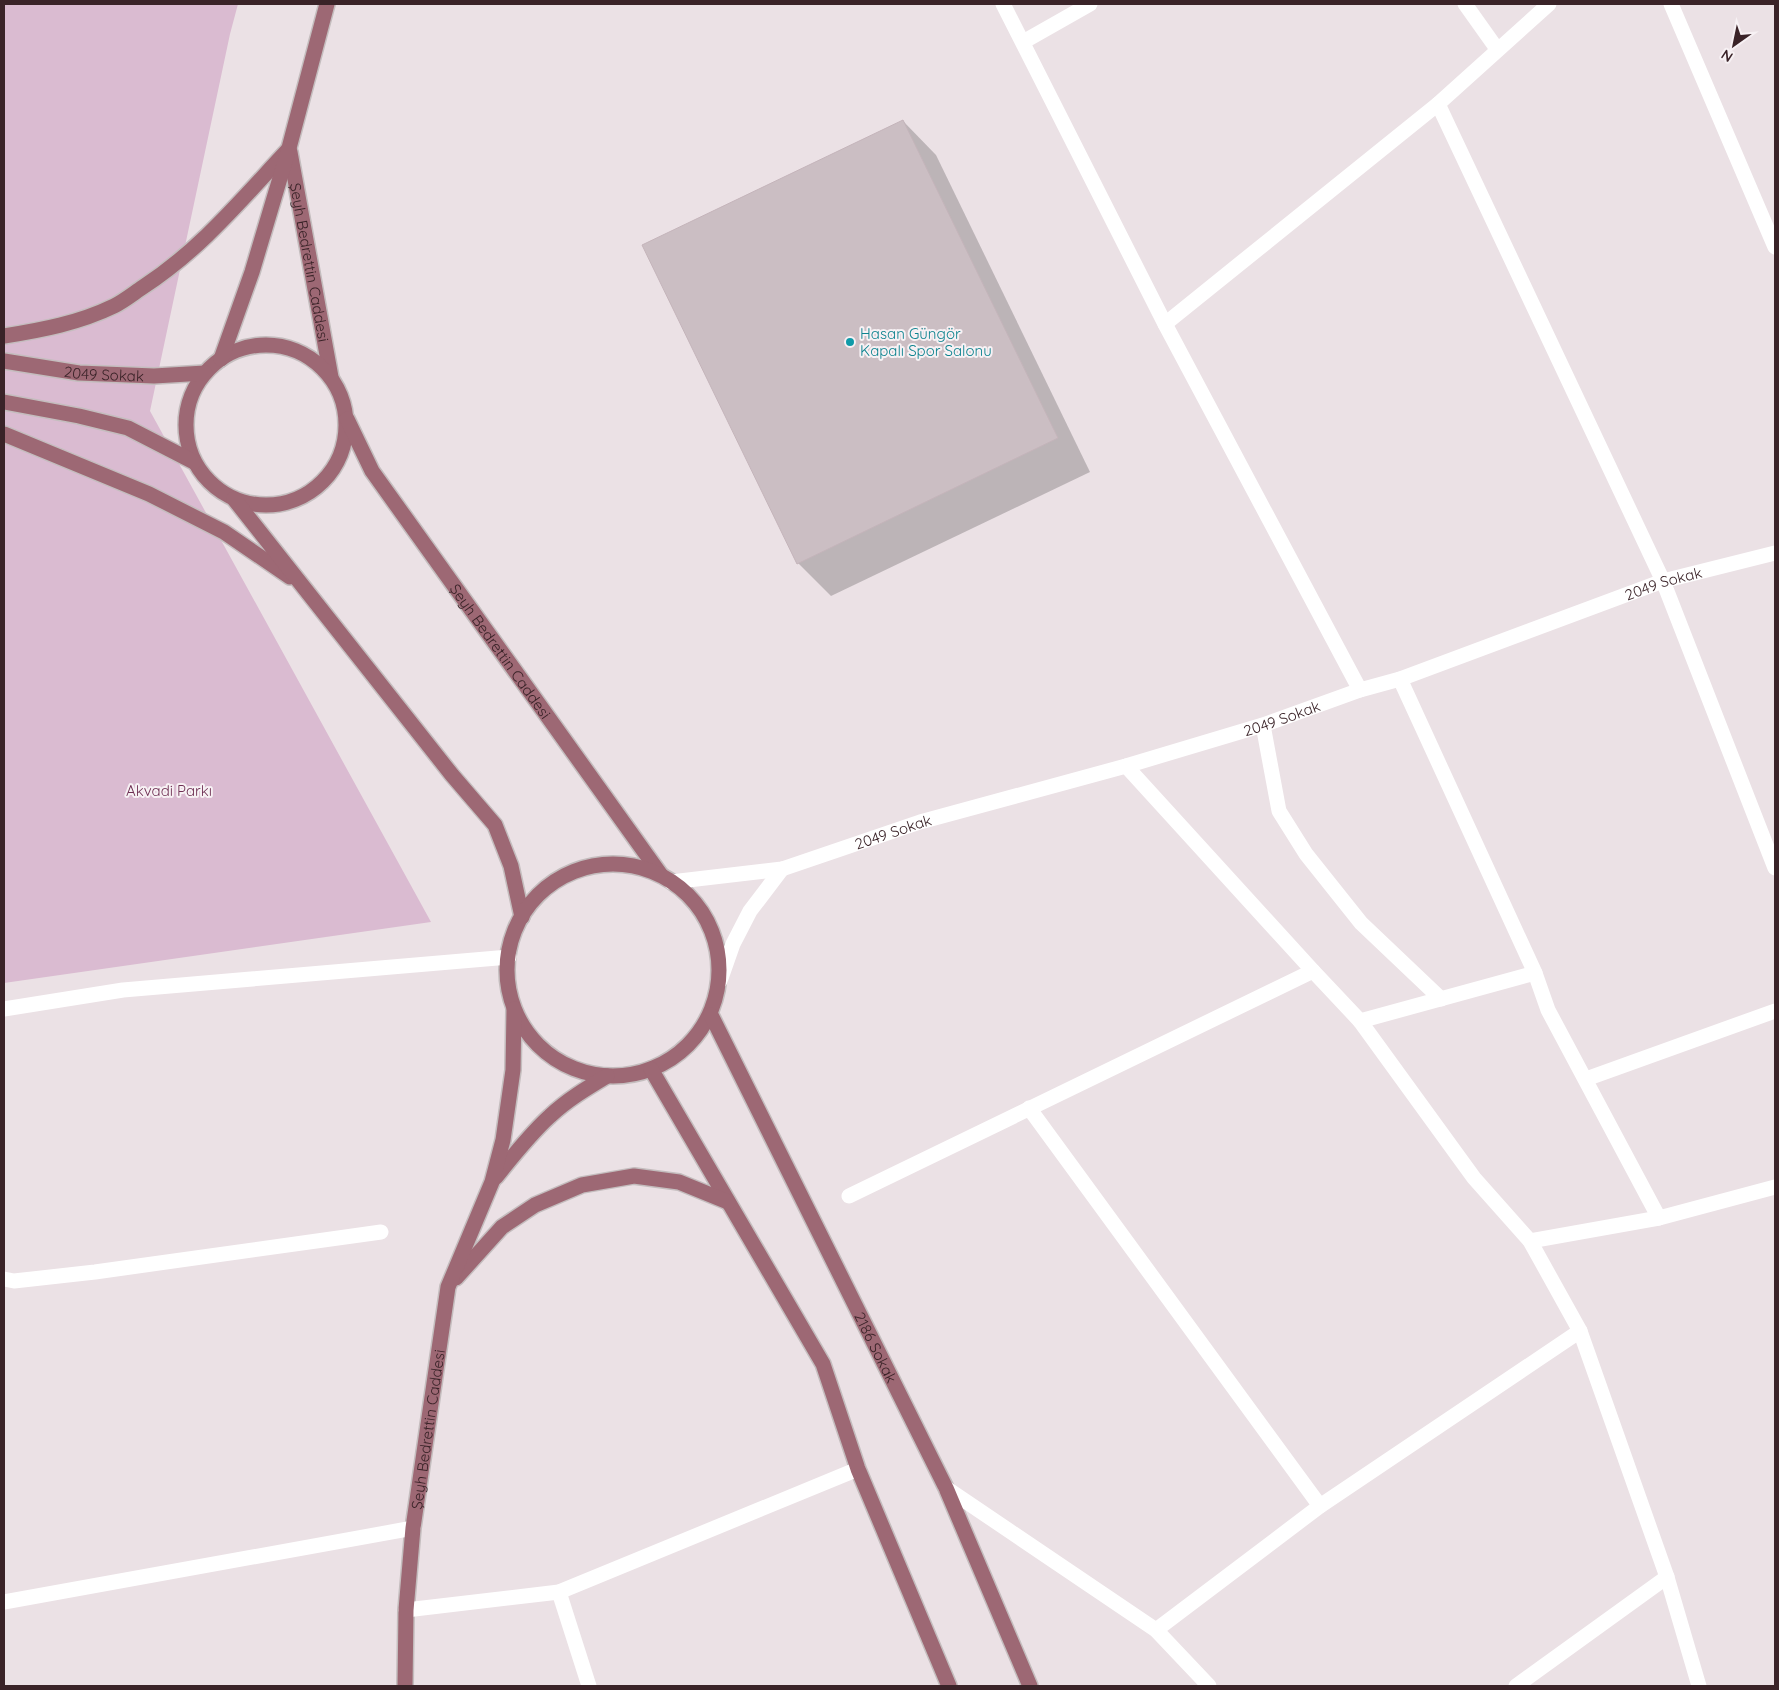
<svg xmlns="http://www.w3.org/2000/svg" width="1779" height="1690" font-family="Quicksand,sans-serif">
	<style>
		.green { fill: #dabbd1 }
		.shadow { fill: #0003 }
		.building { fill: #cbbec3; stroke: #c4b4ba }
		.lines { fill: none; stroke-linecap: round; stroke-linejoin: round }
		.major-casing { stroke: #c4bdbe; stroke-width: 18 }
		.minor { stroke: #fff; stroke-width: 15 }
		.major { stroke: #9d6874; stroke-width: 15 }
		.culture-dot { fill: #0f9aa8; stroke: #f7f1f4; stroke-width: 2 }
		.labels { text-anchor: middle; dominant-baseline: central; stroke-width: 4; stroke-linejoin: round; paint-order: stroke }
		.street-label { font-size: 15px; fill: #3a2328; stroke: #f7f1f4 }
		.culture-label { font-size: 15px; fill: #0d838f; stroke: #f7f1f4; text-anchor: start }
		.park-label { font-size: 15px; fill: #6e2f53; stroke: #f7f1f4 }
	</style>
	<rect width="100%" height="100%" fill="#ebe1e5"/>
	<path class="green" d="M 4,4 L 238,4 L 230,34 L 150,411 L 431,922 L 4,983 Z"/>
	<path class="shadow" d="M 903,121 L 936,155 L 1090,472 L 831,596 L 798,563 Z"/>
	<path class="building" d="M 903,120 L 1058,438 L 797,564 L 642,245 Z"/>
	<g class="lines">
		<g class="major-casing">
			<g id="major">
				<path id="s2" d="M 290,152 L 331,377"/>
				<path d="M 4,336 C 42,330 79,323 114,306 C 124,301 134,293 143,287 C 200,250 241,200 287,151"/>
				<circle cx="266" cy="425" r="80"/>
				<path d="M 221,359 L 252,272 L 289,148 L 327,4"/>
				<path id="s3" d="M 4,361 L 79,373 L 154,376 L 205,373"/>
				<path d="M 4,402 L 79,416 L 128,428 L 194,462"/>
				<path id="s4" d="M 347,419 L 372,471 L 661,875"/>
				<path d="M 4,434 L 149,494 L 224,532 L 290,577"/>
				<path d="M 234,499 L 452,775 L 495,825 L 511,866 L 522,917"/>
				<circle cx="613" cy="970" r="106"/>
				<path id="s5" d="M 711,1015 L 946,1488 L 1030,1686"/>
				<path d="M 651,1069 L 823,1364 L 858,1469 L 949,1686"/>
				<path d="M 496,1177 C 513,1156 530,1134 550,1116 C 567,1100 587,1088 607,1076"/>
				<path d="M 456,1278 L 502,1227 L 535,1205 L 582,1185 L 634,1176 L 679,1182 L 728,1202"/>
				<path id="s6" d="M 405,1686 L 406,1610 L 413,1528 L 448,1287 L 492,1182 L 503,1140 L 513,1070 L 514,1009"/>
			</g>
		</g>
		<g class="minor">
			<path d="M 1003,4 L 1165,324 L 1360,690"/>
			<path d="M 1465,4 L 1497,49"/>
			<path d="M 1671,4 L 1775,247"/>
			<path d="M 1023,42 L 1090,4"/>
			<path d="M 1438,104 L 1663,581 L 1775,868"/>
			<path d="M 1165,324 L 1438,104 L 1549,4"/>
			<path d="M 1400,679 L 1535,973 L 1548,1010 L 1659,1218"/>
			<path d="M 1263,725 L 1279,811 L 1306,854 L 1361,923 L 1441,999"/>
			<path d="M 1126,766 L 1313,971 L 1360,1021 L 1474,1178 L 1530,1241 L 1580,1331 L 1667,1577 L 1699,1686"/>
			<path id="s1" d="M 671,882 L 782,869 L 920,822 L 1126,766 L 1263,725 L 1360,690 L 1400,679 L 1663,581 L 1775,553"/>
			<path d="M 720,981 L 733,944 L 750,911 L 782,869"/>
			<path d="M 4,1009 L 123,990 L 509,957"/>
			<path d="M 1360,1021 L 1535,973"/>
			<path d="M 1586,1079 L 1775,1011"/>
			<path d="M 1029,1108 L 1320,1506"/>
			<path d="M 849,1196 L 1313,971"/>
			<path d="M 1530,1241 L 1659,1218 L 1775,1187"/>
			<path d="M 4,1279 L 14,1281 L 95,1272 L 381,1232"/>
			<path d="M 946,1488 L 1156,1630 L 1209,1686"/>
			<path d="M 559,1592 L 589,1686"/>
			<path d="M 4,1602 L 413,1528"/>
			<path d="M 406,1610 L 559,1592 L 858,1469"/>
			<path d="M 1156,1630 L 1320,1506 L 1580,1331"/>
			<path d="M 1516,1686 L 1667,1577"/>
		</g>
		<use href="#major" class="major"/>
	</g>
	<circle class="culture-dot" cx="850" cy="342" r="5"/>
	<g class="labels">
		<g class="street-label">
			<text stroke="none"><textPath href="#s2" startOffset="112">Şeyh Bedrettin Caddesi</textPath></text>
			<text stroke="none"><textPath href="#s3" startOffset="101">2049 Sokak</textPath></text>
			<text stroke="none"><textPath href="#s1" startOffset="1039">2049 Sokak</textPath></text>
			<text stroke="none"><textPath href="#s4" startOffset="279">Şeyh Bedrettin Caddesi</textPath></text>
			<text stroke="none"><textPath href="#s1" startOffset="634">2049 Sokak</textPath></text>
			<text stroke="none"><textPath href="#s1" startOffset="229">2049 Sokak</textPath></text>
			<text stroke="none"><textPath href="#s5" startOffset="371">2186 Sokak</textPath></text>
			<text stroke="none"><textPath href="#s6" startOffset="258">Şeyh Bedrettin Caddesi</textPath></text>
		</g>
		<g class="culture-label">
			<text x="860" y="333">Hasan Güngör<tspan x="860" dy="17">Kapalı Spor Salonu</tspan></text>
		</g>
		<g class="park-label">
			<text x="169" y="790">Akvadi Parkı</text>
		</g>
	</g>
	<rect width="1779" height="1690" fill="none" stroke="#3a2328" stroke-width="10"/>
	<g transform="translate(1734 45) rotate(213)" stroke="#f7f1f4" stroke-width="4" paint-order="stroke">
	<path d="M0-4L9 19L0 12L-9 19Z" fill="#3a2328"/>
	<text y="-8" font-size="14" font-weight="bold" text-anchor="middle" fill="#3a2328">N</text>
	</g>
</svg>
